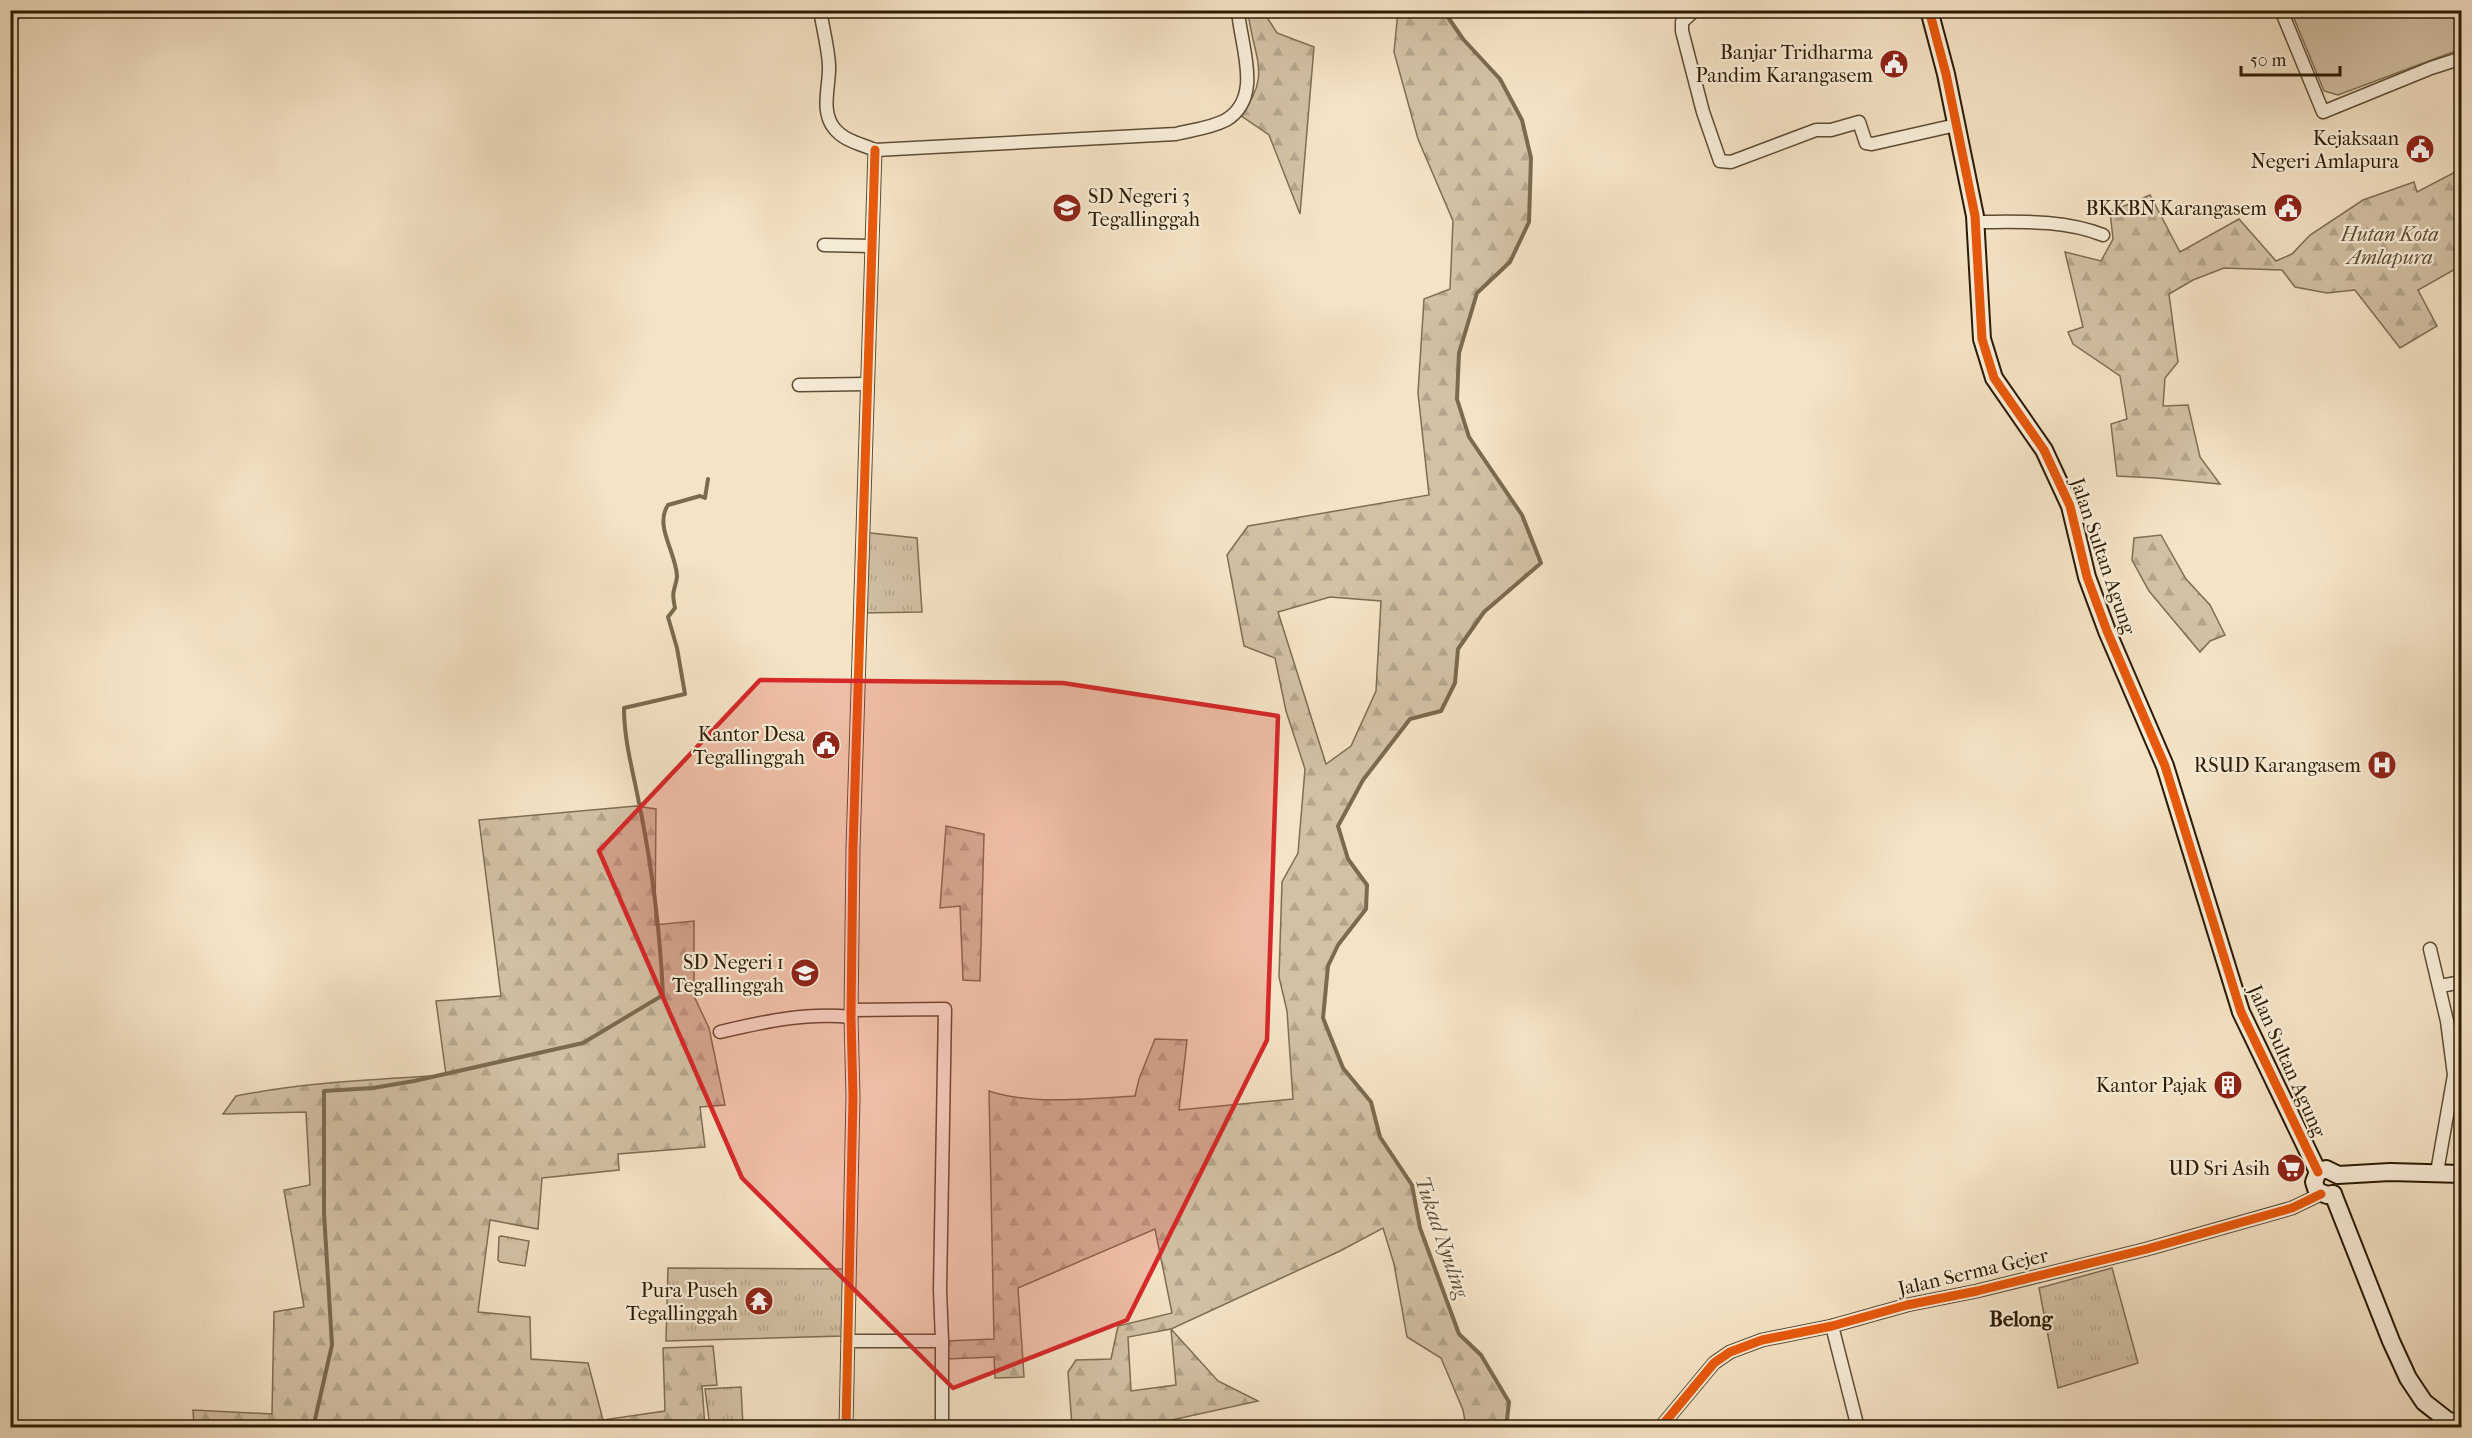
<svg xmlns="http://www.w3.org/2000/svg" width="2472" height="1438" font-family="'IM FELL French Canon',serif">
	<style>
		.grass { fill: url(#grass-tufts); stroke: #7e6e54; stroke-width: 1.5 }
		.forest { fill: url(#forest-firs); stroke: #7e6e54; stroke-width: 1.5; fill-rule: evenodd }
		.pitch { fill: #d2c1a4; stroke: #7e6e54; stroke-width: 1.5 }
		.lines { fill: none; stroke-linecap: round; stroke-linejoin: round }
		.stream { stroke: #7b6a50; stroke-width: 4 }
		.street-casing { stroke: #5d4d34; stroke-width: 15 }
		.secondary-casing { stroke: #2b1b03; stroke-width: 20 }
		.street { stroke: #f8edd9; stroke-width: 12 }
		.secondary { stroke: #f8edd9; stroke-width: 16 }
		.cycleway-casing { stroke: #f8edd9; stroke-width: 13 }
		.cycleway { stroke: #e8590c; stroke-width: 9 }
		.marked { fill: #d62828; fill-opacity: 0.2; stroke: #d62828; stroke-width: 4.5; stroke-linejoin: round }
		.labels { text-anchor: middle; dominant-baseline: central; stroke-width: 4.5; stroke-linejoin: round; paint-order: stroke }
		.poi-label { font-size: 20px; fill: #2b1b03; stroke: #f8edd9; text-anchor: end }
		.park-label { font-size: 20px; font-style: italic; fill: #5d4d33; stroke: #f8edd9 }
		.street-label { font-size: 20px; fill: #2b1b03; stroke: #f8edd9 }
		.water-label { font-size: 21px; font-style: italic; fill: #605036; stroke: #f8edd9 }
		.neighbourhood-label { font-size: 21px; font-weight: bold; fill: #2b1b03; stroke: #f8edd9 }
	</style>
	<defs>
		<pattern id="grass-tufts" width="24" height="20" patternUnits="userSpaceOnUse" patternTransform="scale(1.5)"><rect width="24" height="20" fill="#d2c1a4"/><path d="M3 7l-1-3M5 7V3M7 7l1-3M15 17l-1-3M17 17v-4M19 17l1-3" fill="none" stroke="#b4a58c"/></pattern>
		<pattern id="forest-firs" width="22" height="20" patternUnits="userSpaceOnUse" patternTransform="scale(1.5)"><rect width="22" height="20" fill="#d2c1a4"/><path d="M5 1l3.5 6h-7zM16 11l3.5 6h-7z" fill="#b4a58c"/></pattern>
	</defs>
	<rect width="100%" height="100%" fill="#f4e3c5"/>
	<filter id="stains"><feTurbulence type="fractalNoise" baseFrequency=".00333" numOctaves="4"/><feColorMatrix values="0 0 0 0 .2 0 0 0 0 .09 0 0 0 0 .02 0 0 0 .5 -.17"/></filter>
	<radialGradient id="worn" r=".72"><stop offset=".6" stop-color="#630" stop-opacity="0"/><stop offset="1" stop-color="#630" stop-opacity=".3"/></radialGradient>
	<g class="grass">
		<path d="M 861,532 L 917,538 L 922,612 L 859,613 Z"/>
		<path d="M 501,1236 L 529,1241 L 525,1266 L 500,1262 L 498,1260 L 499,1237 Z"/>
		<path d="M 668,1268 L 843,1269 L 842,1336 L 666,1341 Z"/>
		<path d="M 2112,1268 L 2138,1363 L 2058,1388 L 2039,1288 Z"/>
		<path d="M 741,1387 L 743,1426 L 710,1427 L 705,1389 Z"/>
	</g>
	<g class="forest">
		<path d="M 1248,11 L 1263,11 L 1277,33 L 1314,47 L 1300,214 L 1269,135 L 1240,115 C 1274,76 1252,55 1248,11 Z"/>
		<path d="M 1398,11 L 1443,11 L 1463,39 L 1500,79 L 1522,120 L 1531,158 L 1529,222 L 1510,262 L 1477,293 L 1459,353 L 1457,399 L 1469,437 L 1522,515 L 1541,563 L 1484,612 L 1458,649 L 1455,683 L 1441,711 L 1410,719 L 1363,780 L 1338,826 L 1348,859 L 1367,885 L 1366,909 L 1338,945 L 1328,966 L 1323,1018 L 1343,1068 L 1371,1102 L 1380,1137 L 1412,1185 L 1420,1228 L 1459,1334 L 1481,1355 L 1509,1402 L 1506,1427 L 1466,1427 L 1463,1410 L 1441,1358 L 1407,1337 L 1394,1264 L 1383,1228 L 1340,1251 L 1171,1329 L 1218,1381 L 1258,1401 L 1140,1427 L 1064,1427 L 1072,1426 L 1068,1372 L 1076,1360 L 1111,1359 L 1118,1326 L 1172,1313 L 1155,1229 L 1018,1288 L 1024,1377 L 995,1378 L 994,1357 L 947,1359 L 946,1341 L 994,1339 L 989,1091 C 1030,1105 1091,1099 1135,1096 L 1139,1079 L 1155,1039 L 1187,1040 L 1179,1110 L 1293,1099 L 1287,1011 L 1279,977 L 1282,882 L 1298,853 L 1305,769 L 1286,711 L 1275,658 L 1244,646 L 1227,555 L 1248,526 L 1429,495 L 1418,393 L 1424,299 L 1450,289 L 1453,221 L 1418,139 L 1394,52 ZM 1330,597 L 1381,601 L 1376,691 L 1351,746 L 1326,764 L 1278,612 ZM 1171,1329 L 1176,1385 L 1131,1391 L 1128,1337 Z"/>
		<path d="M 2461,169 L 2461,269 L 2457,268 L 2418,290 L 2437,326 L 2400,348 L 2355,290 L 2327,293 L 2295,287 L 2282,270 L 2224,268 L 2193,280 L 2169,294 L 2178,362 L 2165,378 L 2163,406 L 2188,405 L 2200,457 L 2220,484 L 2156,478 L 2117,476 L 2111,424 L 2127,419 L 2120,376 L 2073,344 L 2068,332 L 2083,327 L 2065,252 L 2101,261 L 2113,239 L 2110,212 L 2150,195 L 2180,252 L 2239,219 L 2276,261 L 2292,254 L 2310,235 L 2363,200 L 2414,182 L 2417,192 Z"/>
		<path d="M 2161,535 L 2186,579 L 2210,605 L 2225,635 L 2210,641 L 2200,652 L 2149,591 L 2132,560 L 2134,538 Z"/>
		<path d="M 636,806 L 656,809 L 655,925 L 694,921 L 694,996 L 709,1028 L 725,1105 L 700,1107 L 705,1147 L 618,1154 L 619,1170 L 542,1178 L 538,1229 L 490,1220 L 478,1312 L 530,1317 L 531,1359 L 588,1363 L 603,1420 L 665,1411 L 663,1348 L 713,1346 L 717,1385 L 702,1386 L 705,1427 L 194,1427 L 193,1410 L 272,1414 L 274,1312 L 304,1307 L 284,1190 L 310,1185 L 306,1112 L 223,1114 L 236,1096 C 307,1082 374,1080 446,1075 L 436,1001 L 501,996 L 479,820 Z"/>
		<path d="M 946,826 L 984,834 L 980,981 L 963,980 L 960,906 L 940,908 Z"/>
	</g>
	<path class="pitch" d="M 2291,11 L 2461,11 L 2461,49 L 2338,95 L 2324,91 Z"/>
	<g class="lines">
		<g class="stream">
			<path d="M 1443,10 L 1463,39 L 1500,79 L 1522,120 L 1531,158 L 1529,222 L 1510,262 L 1477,293 L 1459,353 L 1457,399 L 1469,437 L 1522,515 L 1541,563 L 1484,612 L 1458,649 L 1455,683 L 1441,711 L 1410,719 L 1363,780 L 1338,826 L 1348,859 L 1367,885 L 1366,909 L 1338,945 L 1328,966 L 1323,1018 L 1343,1068 L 1371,1102 L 1380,1137 L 1412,1185 L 1420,1228 L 1459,1334 L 1481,1355 L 1509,1402 L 1506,1428"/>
			<path d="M 10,30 L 23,10"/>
			<path d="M 313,1428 L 332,1345 L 324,1213 L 324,1091 L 373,1088 L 414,1081 L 583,1043 L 663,995 C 660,930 652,866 639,803 C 633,771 624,741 624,708 L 685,694 L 677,648 L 668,617 L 675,608 C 674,602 672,596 674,590 C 675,585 677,580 677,576 C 676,552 654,526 668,505 L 700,496 L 705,498 L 708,479"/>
		</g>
		<g class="street-casing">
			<g id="street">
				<path d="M 820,10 C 823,29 828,47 829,65 C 830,85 820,111 834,128 C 844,141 861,144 875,150 L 1176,134 C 1192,130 1211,128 1226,120 C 1264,97 1240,45 1238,10"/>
				<path d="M 1695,10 L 1682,22 L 1682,31 L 1703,112 L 1720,161 L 1731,162 L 1816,130 L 1831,130 L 1859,122 L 1866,143 L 1872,144 L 1956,125"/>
				<path d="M 2281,10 L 2323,112 L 2431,68 L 2462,58"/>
				<path d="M 1976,222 C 2019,222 2062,219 2103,235"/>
				<path d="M 824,245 L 871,246"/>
				<path d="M 799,385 L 866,384"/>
				<path d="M 2430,949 L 2447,1021 L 2454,1075 L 2437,1172"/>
				<path d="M 2440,986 L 2462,982"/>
				<path d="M 851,1010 L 945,1009 L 940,1290 L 942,1341 L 942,1428"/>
				<path d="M 720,1032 C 763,1022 806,1012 851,1017"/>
				<path d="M 1832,1326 L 1858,1428"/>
				<path d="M 848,1341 L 942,1341"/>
				<path d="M 846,1428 L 853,1097 L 851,1017 L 853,848 L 875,150"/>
				<path d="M 1660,1428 L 1714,1363 L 1730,1352 L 1762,1340 L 1832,1326 L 1907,1305 L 1977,1291 L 2147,1249 L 2292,1208 L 2321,1194"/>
			</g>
		</g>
		<g class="secondary-casing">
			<g id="secondary">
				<path d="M 1929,10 L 1946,74 L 1975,216 L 1982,339 L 1994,378 L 2044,450 L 2070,506 L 2087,577 L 2107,631 L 2165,766 L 2241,1012 L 2318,1172"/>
				<path d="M 2318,1172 L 2326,1169 L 2338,1175 L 2390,1172 L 2462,1174"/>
				<path d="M 2318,1172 L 2314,1182 L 2317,1191 L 2327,1195 L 2333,1194"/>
				<path d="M 2333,1194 L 2391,1341 L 2408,1378 L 2424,1402 L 2447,1420 L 2462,1426"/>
			</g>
		</g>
		<use href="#street" class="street"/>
		<use href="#secondary" class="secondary"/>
		<g class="cycleway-casing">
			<g id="cycleway">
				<path d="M 1929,10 L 1946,74 L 1975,216 L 1982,339 L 1994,378 L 2044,450 L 2070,506 L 2087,577 L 2107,631 L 2165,766 L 2241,1012 L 2318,1172"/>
				<path d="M 846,1428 L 853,1097 L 851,1017 L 853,848 L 875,150"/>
				<path d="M 1660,1428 L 1714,1363 L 1730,1352 L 1762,1340 L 1832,1326 L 1907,1305 L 1977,1291 L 2147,1249 L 2292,1208 L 2321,1194"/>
			</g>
		</g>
		<use href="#cycleway" class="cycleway"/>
	</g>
	<path class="marked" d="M 760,680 L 1063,683 L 1278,716 L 1267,1040 L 1127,1320 L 953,1388 L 742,1178 L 599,851 Z"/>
	<defs>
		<g id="civic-disc" transform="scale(1.5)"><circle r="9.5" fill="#8f2418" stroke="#f8edd9"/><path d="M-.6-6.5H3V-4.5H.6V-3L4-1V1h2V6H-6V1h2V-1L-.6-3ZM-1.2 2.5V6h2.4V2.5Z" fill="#fff"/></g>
		<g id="school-disc" transform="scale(1.5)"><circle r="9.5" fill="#8f2418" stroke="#f8edd9"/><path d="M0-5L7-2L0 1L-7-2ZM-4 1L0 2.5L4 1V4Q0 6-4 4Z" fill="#fff"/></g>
		<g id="hospital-disc" transform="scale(1.5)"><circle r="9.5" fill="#8f2418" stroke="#f8edd9"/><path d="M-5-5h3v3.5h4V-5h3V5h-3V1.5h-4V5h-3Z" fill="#fff"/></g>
		<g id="building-disc" transform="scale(1.5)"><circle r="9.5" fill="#8f2418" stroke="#f8edd9"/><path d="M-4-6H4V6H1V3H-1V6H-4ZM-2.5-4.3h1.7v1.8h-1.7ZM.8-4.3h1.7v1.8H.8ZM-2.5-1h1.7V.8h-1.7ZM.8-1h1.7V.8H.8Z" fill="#fff"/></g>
		<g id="supermarket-disc" transform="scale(1.5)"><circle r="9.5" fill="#8f2418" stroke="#f8edd9"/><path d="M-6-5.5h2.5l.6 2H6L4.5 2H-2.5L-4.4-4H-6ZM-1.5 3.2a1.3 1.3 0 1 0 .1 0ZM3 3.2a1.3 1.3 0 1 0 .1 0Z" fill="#fff"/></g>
		<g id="temple-disc" transform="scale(1.5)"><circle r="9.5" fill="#8f2418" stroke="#f8edd9"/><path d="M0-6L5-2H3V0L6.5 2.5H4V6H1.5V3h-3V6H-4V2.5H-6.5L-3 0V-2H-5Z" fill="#fff"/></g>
	</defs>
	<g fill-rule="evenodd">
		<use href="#civic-disc" x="1894" y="64"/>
		<use href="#civic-disc" x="2420" y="149"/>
		<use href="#school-disc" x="1067" y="208"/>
		<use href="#civic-disc" x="2288" y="208"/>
		<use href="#civic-disc" x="826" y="745"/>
		<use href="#hospital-disc" x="2382" y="765"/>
		<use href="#school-disc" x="805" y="973"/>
		<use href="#building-disc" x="2228" y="1085"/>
		<use href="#supermarket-disc" x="2291" y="1168"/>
		<use href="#temple-disc" x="759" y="1301"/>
	</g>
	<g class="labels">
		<g class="poi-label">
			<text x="1873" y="52">Banjar Tridharma<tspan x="1873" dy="23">Pandim Karangasem</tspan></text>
			<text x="2399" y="138">Kejaksaan<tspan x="2399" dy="23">Negeri Amlapura</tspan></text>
			<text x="1088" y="196" text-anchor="start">SD Negeri 3<tspan x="1088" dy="23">Tegallinggah</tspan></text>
			<text x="2267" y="208">BKKBN Karangasem</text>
			<text x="805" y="734">Kantor Desa<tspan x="805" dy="23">Tegallinggah</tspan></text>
			<text x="2361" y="765">RSUD Karangasem</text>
			<text x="784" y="962">SD Negeri 1<tspan x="784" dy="23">Tegallinggah</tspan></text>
			<text x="2207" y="1085">Kantor Pajak</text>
			<text x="2270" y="1168">UD Sri Asih</text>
			<text x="738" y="1290">Pura Puseh<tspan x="738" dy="23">Tegallinggah</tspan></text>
		</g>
		<g class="park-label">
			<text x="2390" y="234">Hutan Kota<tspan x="2390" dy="23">Amlapura</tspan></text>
		</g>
		<g class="street-label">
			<text transform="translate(2103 556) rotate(71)">Jalan Sultan Agung</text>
			<text transform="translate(2287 1061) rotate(66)">Jalan Sultan Agung</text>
			<text transform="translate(1973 1272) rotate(-13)">Jalan Serma Gejer</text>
		</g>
		<g class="water-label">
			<text transform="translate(1442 1237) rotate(71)">Tukad Nyuling</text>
		</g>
		<g class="neighbourhood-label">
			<text x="2021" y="1319">Belong</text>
		</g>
	</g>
	<rect width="2472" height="1438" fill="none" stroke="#f4e3c5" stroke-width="36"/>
	<rect x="12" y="12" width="2448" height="1414" fill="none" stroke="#2b1b03" stroke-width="3"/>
	<rect x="18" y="18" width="2436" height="1402" fill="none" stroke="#2b1b03" stroke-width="1.5"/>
	<path d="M2241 66v9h99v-9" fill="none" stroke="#2b1b03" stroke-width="3"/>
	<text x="2250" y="66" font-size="18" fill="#2b1b03" stroke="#f8edd9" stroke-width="4.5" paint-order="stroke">50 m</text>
	<rect width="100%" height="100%" filter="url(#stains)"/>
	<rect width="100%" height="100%" fill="url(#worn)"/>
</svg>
